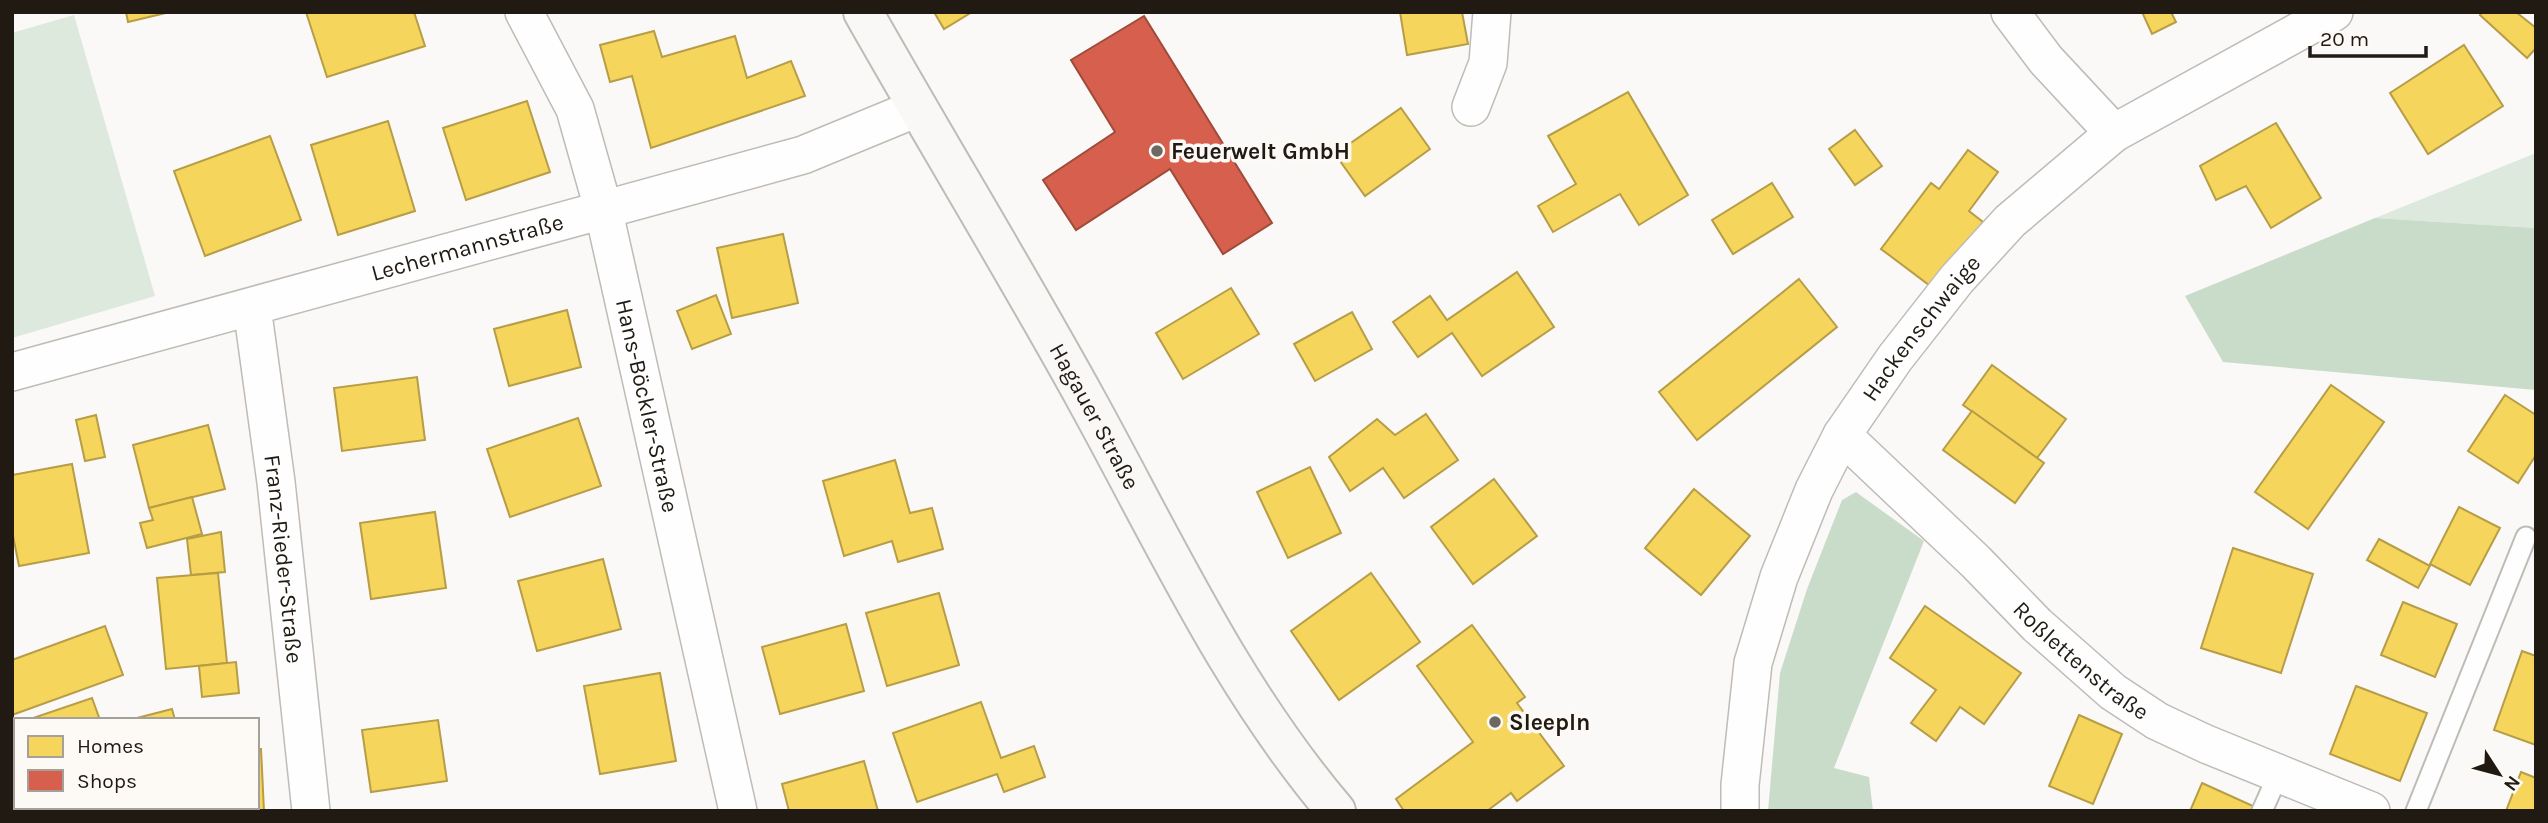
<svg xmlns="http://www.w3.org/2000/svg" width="2548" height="823" font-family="Karla,sans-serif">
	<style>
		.green { fill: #dce9dc }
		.forest { fill: #c9dcca }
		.homes { fill: #f6d55c; stroke: #b69d46; stroke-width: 2 }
		.shops { fill: #d6604d; stroke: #9f4b3b; stroke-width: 2 }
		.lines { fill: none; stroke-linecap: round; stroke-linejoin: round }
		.lane-casing { stroke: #bfbbb7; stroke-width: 23 }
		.street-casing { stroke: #bfbbb7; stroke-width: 40 }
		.secondary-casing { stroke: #bfbbb7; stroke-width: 42 }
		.lane { stroke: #fefefe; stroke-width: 19 }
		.street { stroke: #fefefe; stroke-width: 37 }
		.secondary { stroke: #faf8f7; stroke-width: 38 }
		.poi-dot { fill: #6d6862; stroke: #fdf9f5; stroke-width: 2.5 }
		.labels { text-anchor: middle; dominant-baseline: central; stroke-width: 7; stroke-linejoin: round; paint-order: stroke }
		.poi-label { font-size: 23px; font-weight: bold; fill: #201a12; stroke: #fdf9f5; text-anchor: start }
		.street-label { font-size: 23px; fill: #201a12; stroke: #fdf9f5 }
	</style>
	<rect width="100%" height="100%" fill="#fbf9f7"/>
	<g class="green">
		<path d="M 74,15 L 155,296 L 12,338 L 12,33 Z"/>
		<path d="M 2536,153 L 2536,228 L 2375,218 Z"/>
	</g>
	<g class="forest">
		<path d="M 2375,218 L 2536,228 L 2536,390 L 2223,362 L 2185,296 Z"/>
		<path d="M 1856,492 L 1924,541 L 1834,768 L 1869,777 L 1873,811 L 1768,811 L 1780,673 L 1807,589 L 1842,500 Z"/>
	</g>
	<g class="homes">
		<path d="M 126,12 L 170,12 L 128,22 Z"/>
		<path d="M 306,12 L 414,12 L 425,46 L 327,77 Z"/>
		<path d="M 934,12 L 972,12 L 944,29 Z"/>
		<path d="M 1400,12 L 1462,12 L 1468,44 L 1407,55 Z"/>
		<path d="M 2142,12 L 2171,12 L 2176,22 L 2152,34 Z"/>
		<path d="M 2482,12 L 2516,12 L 2536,28 L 2536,48 L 2527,58 L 2480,15 Z"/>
		<path d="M 654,31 L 662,57 L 735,36 L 747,78 L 791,61 L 805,96 L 651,148 L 632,76 L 610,82 L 600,45 Z"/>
		<path d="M 2464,45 L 2503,106 L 2428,154 L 2390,93 Z"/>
		<path d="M 1628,92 L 1688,195 L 1639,225 L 1620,194 L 1553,232 L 1538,206 L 1576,184 L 1548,136 Z"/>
		<path d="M 527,101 L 550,172 L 466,200 L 443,128 Z"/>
		<path d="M 1401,108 L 1430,149 L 1365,196 L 1335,154 Z"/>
		<path d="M 388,121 L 415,211 L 338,235 L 311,145 Z"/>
		<path d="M 2276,123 L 2321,198 L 2271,228 L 2246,186 L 2216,200 L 2200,166 Z"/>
		<path d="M 1855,130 L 1882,166 L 1855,185 L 1829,149 Z"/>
		<path d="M 270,136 L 301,220 L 205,256 L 174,171 Z"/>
		<path d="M 1968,150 L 1998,172 L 1969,211 L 1983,222 L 1933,288 L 1881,249 L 1931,183 L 1939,189 Z"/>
		<path d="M 1772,183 L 1793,217 L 1733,254 L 1712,220 Z"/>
		<path d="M 783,234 L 798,303 L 732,318 L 717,248 Z"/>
		<path d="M 1517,272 L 1554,327 L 1482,376 L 1452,333 L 1418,357 L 1393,322 L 1430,296 L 1447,320 Z"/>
		<path d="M 1799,279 L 1837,327 L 1697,440 L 1659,392 Z"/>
		<path d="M 1231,288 L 1259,334 L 1183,379 L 1156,333 Z"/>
		<path d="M 716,295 L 731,334 L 692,349 L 677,311 Z"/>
		<path d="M 567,310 L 581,367 L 509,386 L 494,329 Z"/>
		<path d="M 1352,312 L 1372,349 L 1315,381 L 1294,344 Z"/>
		<path d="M 1992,365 L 2066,419 L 2037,458 L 1963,405 Z"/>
		<path d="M 417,377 L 425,440 L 342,451 L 334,388 Z"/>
		<path d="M 2331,385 L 2384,422 L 2308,529 L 2255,492 Z"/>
		<path d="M 2505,395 L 2536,415 L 2536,455 L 2518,483 L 2468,451 Z"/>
		<path d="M 1972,411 L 2044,463 L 2015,503 L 1943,450 Z"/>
		<path d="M 1426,414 L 1458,460 L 1404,498 L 1383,468 L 1350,491 L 1329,457 L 1377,419 L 1395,435 Z"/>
		<path d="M 96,415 L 105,457 L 85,461 L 76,420 Z"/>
		<path d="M 578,418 L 601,486 L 510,517 L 487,449 Z"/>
		<path d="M 208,425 L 225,489 L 149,508 L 133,445 Z"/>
		<path d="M 895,460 L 910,513 L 932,508 L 943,549 L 898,562 L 892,541 L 844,556 L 823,481 Z"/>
		<path d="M 72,464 L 89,553 L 19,566 L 12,531 L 12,475 Z"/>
		<path d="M 1310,467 L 1341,533 L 1288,558 L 1257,492 Z"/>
		<path d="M 1494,479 L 1537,536 L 1473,584 L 1431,527 Z"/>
		<path d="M 1694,489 L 1750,536 L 1701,595 L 1645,548 Z"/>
		<path d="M 192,497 L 202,534 L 147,548 L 140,523 L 153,520 L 149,508 Z"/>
		<path d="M 2459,507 L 2500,528 L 2470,585 L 2430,564 Z"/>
		<path d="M 435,512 L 446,588 L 371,599 L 360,523 Z"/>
		<path d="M 221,532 L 225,572 L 191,575 L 187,539 Z"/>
		<path d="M 2379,539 L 2430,566 L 2418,588 L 2367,560 Z"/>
		<path d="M 2233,548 L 2313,574 L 2281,673 L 2201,648 Z"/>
		<path d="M 603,559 L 621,629 L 537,651 L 518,581 Z"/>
		<path d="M 218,573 L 227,663 L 166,669 L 157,578 Z"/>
		<path d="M 1371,573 L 1420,642 L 1339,700 L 1291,631 Z"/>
		<path d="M 939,593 L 959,665 L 887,686 L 866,613 Z"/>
		<path d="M 2403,602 L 2457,624 L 2435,677 L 2381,655 Z"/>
		<path d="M 1925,606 L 2021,673 L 1984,724 L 1960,707 L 1936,741 L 1911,723 L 1936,690 L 1890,658 Z"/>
		<path d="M 846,624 L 864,691 L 780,714 L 762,647 Z"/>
		<path d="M 1472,625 L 1525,697 L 1517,703 L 1564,766 L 1517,801 L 1511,793 L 1487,811 L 1404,811 L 1396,799 L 1473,742 L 1417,666 Z"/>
		<path d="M 105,626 L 123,675 L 12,715 L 12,660 Z"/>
		<path d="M 2522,651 L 2536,656 L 2536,745 L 2494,730 Z"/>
		<path d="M 236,662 L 239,693 L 202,697 L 199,666 Z"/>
		<path d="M 660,673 L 676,761 L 600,774 L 584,686 Z"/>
		<path d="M 2356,686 L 2427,713 L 2400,781 L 2330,754 Z"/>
		<path d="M 92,698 L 100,720 L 34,720 L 33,718 Z"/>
		<path d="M 981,702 L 1001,758 L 1034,746 L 1045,777 L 1004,792 L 997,774 L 917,802 L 893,733 Z"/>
		<path d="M 172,709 L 175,720 L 133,719 Z"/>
		<path d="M 2079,715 L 2122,734 L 2093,804 L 2049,786 Z"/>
		<path d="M 438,720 L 447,781 L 371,792 L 362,730 Z"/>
		<path d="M 257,749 L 261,749 L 264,811 L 205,811 L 205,807 L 257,807 Z"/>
		<path d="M 864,761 L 878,811 L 789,811 L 782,784 Z"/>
		<path d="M 2521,772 L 2536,778 L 2536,811 L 2506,811 Z"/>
		<path d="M 2202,783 L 2253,806 L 2251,811 L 2190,811 Z"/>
	</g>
	<path class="shops" d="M 1144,16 L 1272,223 L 1223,254 L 1170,169 L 1076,230 L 1043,180 L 1115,132 L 1071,60 Z"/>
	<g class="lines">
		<g class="lane-casing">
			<g id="lane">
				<path d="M 2262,811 L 2279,773"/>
				<path d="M 2416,811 L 2526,537"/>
			</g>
		</g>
		<g class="street-casing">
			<g id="street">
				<path id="s1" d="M 524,12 L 575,109 L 603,208 L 738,811"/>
				<path d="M 2010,12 L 2046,60 L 2114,133"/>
				<path d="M 1471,107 L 1488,63 L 1492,12"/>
				<path id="s2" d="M 252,307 L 276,482 L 311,811"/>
				<path id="s3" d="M 12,372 L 803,155 L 917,108"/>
				<path id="s4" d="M 1842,435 L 1976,562 L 2037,625 L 2113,692 L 2157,721 L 2206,744 L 2371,811"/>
				<path id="s5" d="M 1740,811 L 1740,785 L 1753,663 L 1779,577 L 1814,490 L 1842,435 L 1895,358 L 1957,279 L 2010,221 L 2114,133 L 2334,12"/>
			</g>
		</g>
		<g class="secondary-casing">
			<g id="secondary">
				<path id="s6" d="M 863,12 C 937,143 1015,270 1087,401 C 1164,541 1231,688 1336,811"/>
			</g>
		</g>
		<use href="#lane" class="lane"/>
		<use href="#street" class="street"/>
		<use href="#secondary" class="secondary"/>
	</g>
	<g class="poi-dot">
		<circle cx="1157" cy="151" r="7"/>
		<circle cx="1495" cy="722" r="7"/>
	</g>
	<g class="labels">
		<g class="poi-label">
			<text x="1171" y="151">Feuerwelt GmbH</text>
			<text x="1509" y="722">SleepIn</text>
		</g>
		<g class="street-label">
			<text stroke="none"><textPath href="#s3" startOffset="472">Lechermannstraße</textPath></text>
			<text stroke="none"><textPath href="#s5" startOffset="527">Hackenschwaige</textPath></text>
			<text stroke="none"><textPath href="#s1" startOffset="415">Hans-Böckler-Straße</textPath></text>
			<text stroke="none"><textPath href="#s6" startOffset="466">Hagauer Straße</textPath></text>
			<text stroke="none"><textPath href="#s2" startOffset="254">Franz-Rieder-Straße</textPath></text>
			<text stroke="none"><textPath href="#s4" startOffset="329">Roßlettenstraße</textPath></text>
		</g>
	</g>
	<rect width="2548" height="823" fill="none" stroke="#201a12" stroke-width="28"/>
	<rect x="14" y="718" width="245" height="91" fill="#fdf9f5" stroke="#a5a09a" stroke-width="2"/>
	<rect x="28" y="736" width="35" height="21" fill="#f6d55c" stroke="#a5a09a" stroke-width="2"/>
	<text x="77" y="753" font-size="21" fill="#201a12">Homes</text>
	<rect x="28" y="770" width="35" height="21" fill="#d6604d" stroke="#a5a09a" stroke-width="2"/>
	<text x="77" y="788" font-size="21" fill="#201a12">Shops</text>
	<g transform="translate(2499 774) rotate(126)" stroke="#fdf9f5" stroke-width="5" paint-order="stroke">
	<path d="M0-5L12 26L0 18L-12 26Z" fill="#201a12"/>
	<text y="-10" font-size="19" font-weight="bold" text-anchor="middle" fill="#201a12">N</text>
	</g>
	<path d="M2310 46v10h116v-10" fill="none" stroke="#201a12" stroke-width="3.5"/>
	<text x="2320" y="46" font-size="21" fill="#201a12" stroke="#fdf9f5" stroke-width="5" paint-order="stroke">20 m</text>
</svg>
